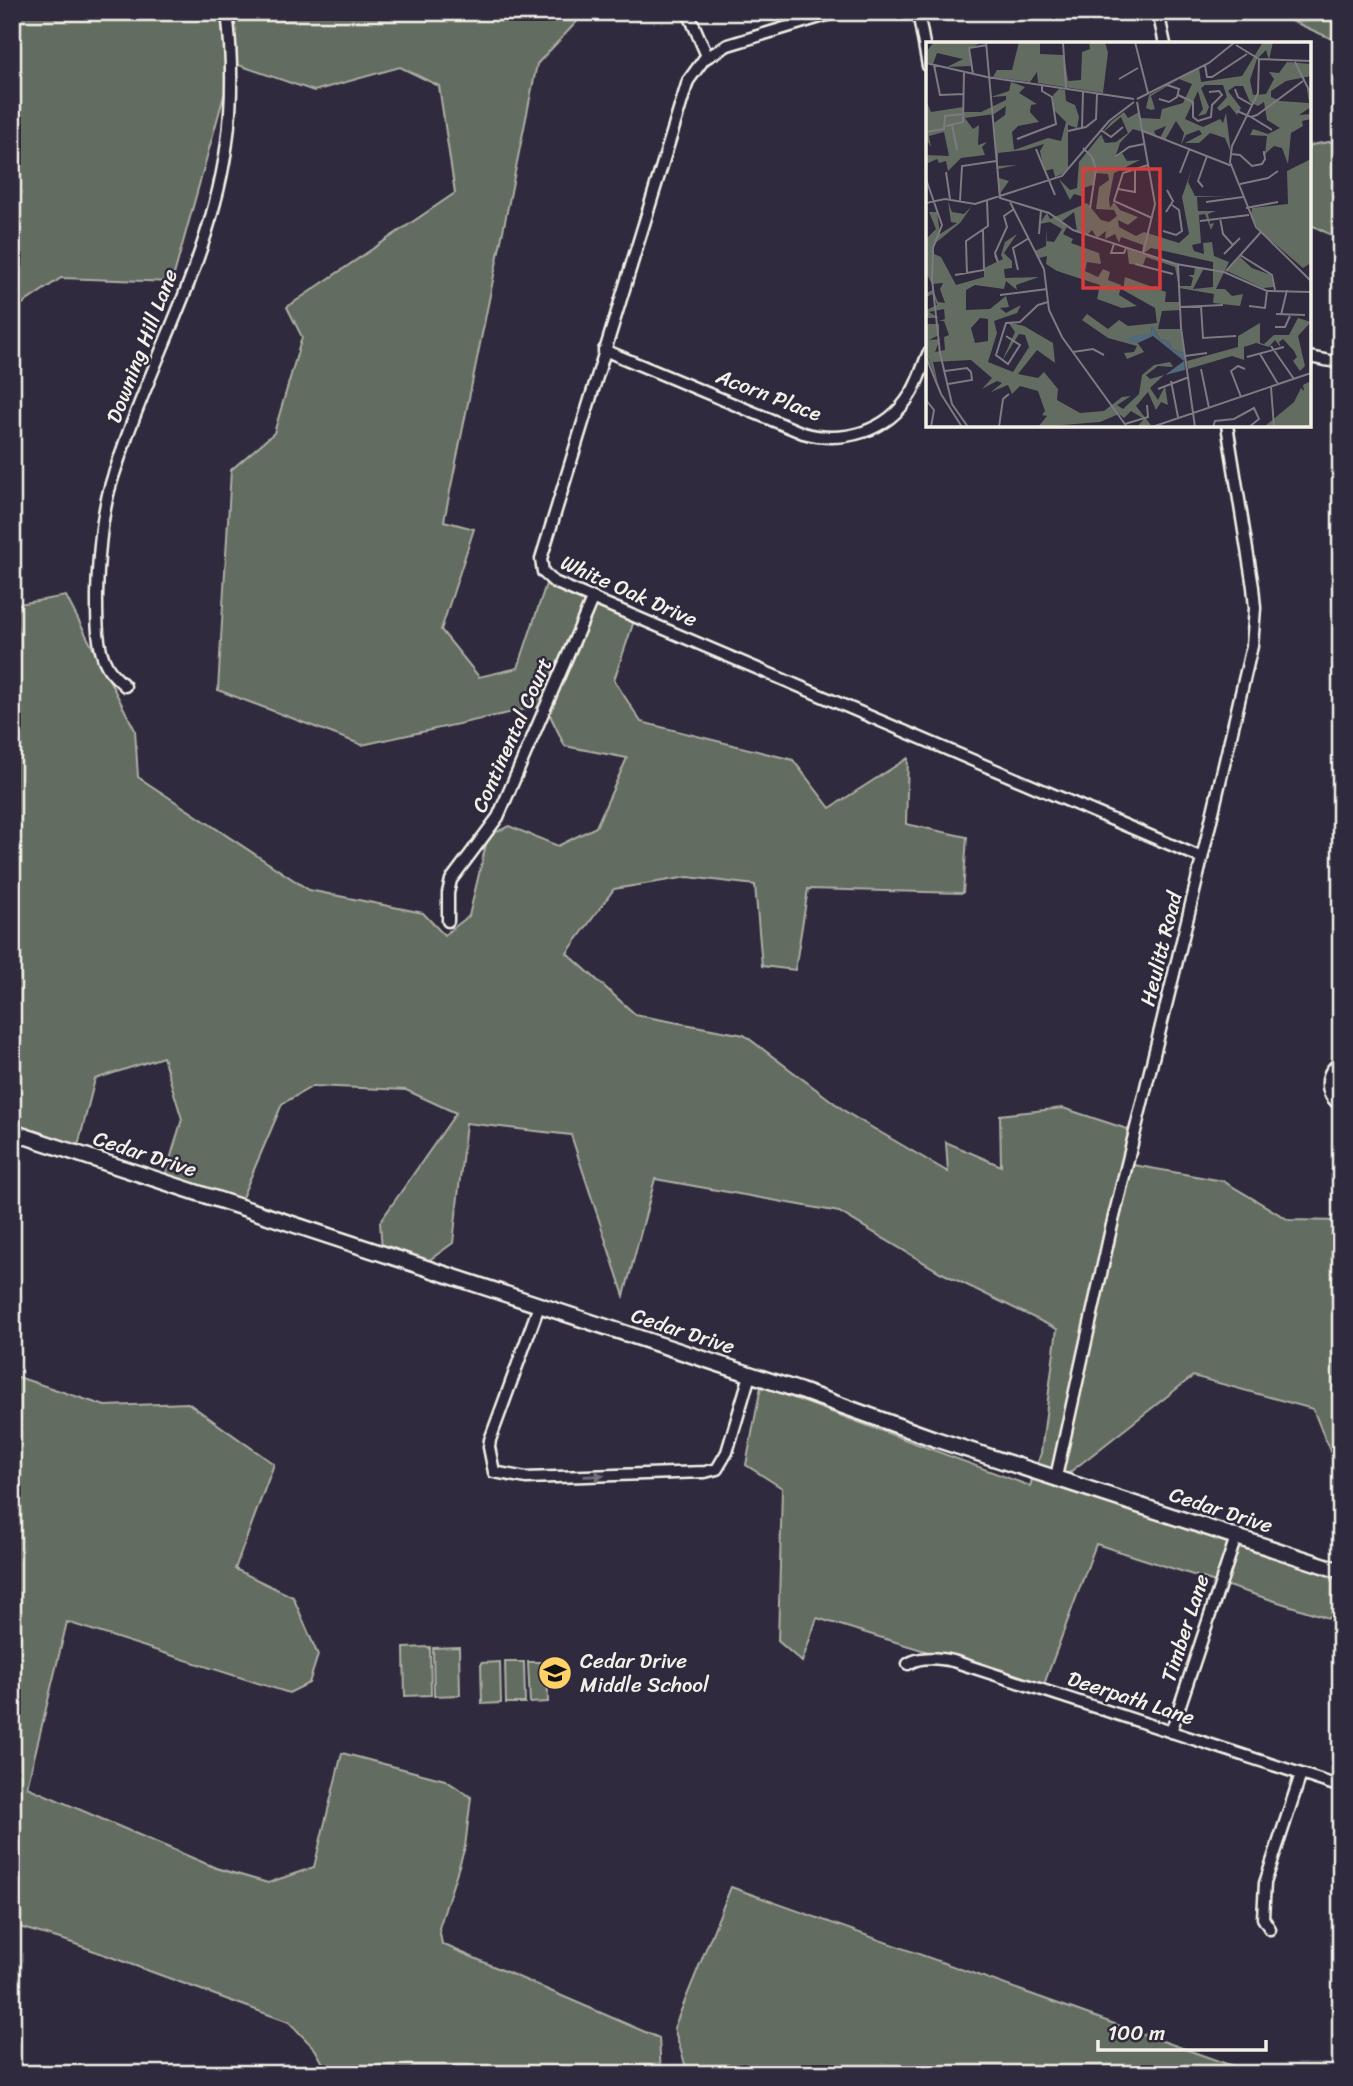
<svg xmlns="http://www.w3.org/2000/svg" width="1353" height="2086" font-family="Sriracha,sans-serif">
	<style>
		.green { fill: #636c60; stroke: #acaea4; stroke-width: 2 }
		.lines { fill: none; stroke-linecap: round; stroke-linejoin: round }
		.street-casing { stroke: #f4f1e8; stroke-width: 15 }
		.secondary-casing { stroke: #f4f1e8; stroke-width: 19 }
		.street { stroke: #2f2a3d; stroke-width: 10 }
		.secondary { stroke: #2f2a3d; stroke-width: 14 }
		.oneway { fill: #747079 }
		.labels { text-anchor: middle; dominant-baseline: central; stroke-width: 5; stroke-linejoin: round; paint-order: stroke }
		.street-label { font-size: 21px; fill: #f4f1e8; stroke: #2f2a3d }
		.poi-label { font-size: 21px; fill: #f4f1e8; stroke: #2f2a3d; text-anchor: start }
		.inset-road { fill: none; stroke: #7e7a81; stroke-width: 2 }
		.view { fill: #d93c3b; fill-opacity: 0.15; stroke: #d93c3b; stroke-width: 3.5 }
		.inset-edge { fill: none; stroke: #f4f1e8; stroke-width: 3.5 }
	</style>
	<rect width="100%" height="100%" fill="#2f2a3d"/>
	<filter id="ink" filterUnits="userSpaceOnUse"><feTurbulence type="fractalNoise" baseFrequency=".0143" numOctaves="2"/><feDisplacementMap in="SourceGraphic" scale="14" xChannelSelector="R" yChannelSelector="G"/><feConvolveMatrix kernelMatrix="1 2 1 2 8 2 1 2 1" color-interpolation-filters="sRGB"/></filter>
	<g filter="url(#ink)">
		<g class="green">
			<path d="M 12,12 L 586,12 L 537,64 L 444,521 L 474,529 L 441,630 L 479,677 L 518,668 L 549,575 L 636,615 L 614,680 L 641,722 L 793,760 L 830,808 L 908,758 L 906,824 L 967,837 L 963,893 L 808,889 L 795,970 L 762,966 L 755,885 L 688,877 L 614,889 L 567,953 L 636,1015 L 744,1035 L 849,1114 L 948,1172 L 946,1142 L 1001,1166 L 1000,1115 L 1063,1108 L 1136,1132 L 1128,1164 L 1223,1181 L 1289,1220 L 1341,1221 L 1341,1438 L 1330,1451 L 1313,1409 L 1193,1376 L 1065,1476 L 1341,1564 L 1341,1622 L 1096,1544 L 1043,1687 L 817,1618 L 802,1662 L 778,1641 L 782,1488 L 746,1465 L 761,1386 L 1030,1486 L 1041,1453 L 1057,1329 L 940,1272 L 839,1212 L 655,1179 L 624,1296 L 571,1135 L 466,1123 L 453,1243 L 424,1264 L 382,1250 L 380,1222 L 456,1113 L 406,1090 L 313,1086 L 282,1104 L 238,1207 L 163,1183 L 182,1119 L 163,1057 L 95,1079 L 76,1154 L 12,1131 L 12,605 L 66,596 L 135,730 L 138,777 L 309,890 L 423,913 L 444,935 L 469,916 L 488,836 L 509,826 L 558,846 L 596,827 L 627,758 L 565,746 L 545,705 L 362,745 L 218,690 L 231,470 L 274,433 L 302,337 L 287,307 L 455,193 L 439,86 L 400,67 L 314,91 L 233,63 L 172,282 L 61,278 L 12,311 Z"/>
			<path d="M 1272,12 L 1341,12 L 1341,43 Z"/>
			<path d="M 1341,140 L 1341,240 L 1309,224 L 1309,149 L 1311,145 Z"/>
			<path d="M 12,1375 L 105,1406 L 188,1403 L 274,1464 L 235,1569 L 293,1597 L 318,1655 L 309,1683 L 289,1693 L 67,1622 L 27,1787 L 216,1868 L 268,1883 L 314,1867 L 342,1753 L 445,1780 L 471,1797 L 465,1847 L 439,1928 L 442,1944 L 659,2038 L 661,2074 L 329,2074 L 315,2049 L 289,2022 L 67,1941 L 12,1925 Z"/>
			<path d="M 430,1647 L 431,1695 L 405,1696 L 404,1648 Z"/>
			<path d="M 459,1647 L 460,1695 L 434,1696 L 433,1648 Z"/>
			<path d="M 500,1662 L 501,1703 L 482,1704 L 481,1663 Z"/>
			<path d="M 505,1662 L 524,1662 L 525,1703 L 506,1703 Z"/>
			<path d="M 528,1662 L 547,1662 L 548,1702 L 530,1703 Z"/>
			<path d="M 731,1887 L 1255,2074 L 688,2074 L 674,2028 Z"/>
		</g>
		<g class="lines">
			<g class="street-casing">
				<g id="street">
					<path d="M 688,12 L 707,56"/>
					<path d="M 837,12 L 728,45 L 704,59 L 688,81 L 541,559 L 543,572 L 554,582 L 1202,858"/>
					<path d="M 918,12 L 928,66"/>
					<path d="M 1158,12 L 1165,44"/>
					<path d="M 604,350 L 803,433 C 843,444 887,432 910,395 C 918,383 922,368 928,354"/>
					<path d="M 1309,357 L 1341,363"/>
					<path d="M 125,686 C 119,680 111,674 107,666 C 96,647 97,616 97,594 C 98,562 100,530 107,499 C 111,479 120,458 126,439 C 154,361 193,286 214,206 C 232,142 235,78 227,12"/>
					<path d="M 448,921 L 448,893 L 451,880 L 498,817 L 593,597"/>
					<path d="M 1341,1062 C 1323,1073 1324,1094 1341,1106"/>
					<path d="M 539,1306 L 490,1440 L 489,1447 L 494,1472 L 526,1478 L 705,1472 L 717,1469 L 727,1452 L 750,1375"/>
					<path d="M 1056,1477 L 1110,1233 L 1196,884 L 1252,646 L 1255,608 L 1253,587 L 1227,425"/>
					<path d="M 908,1664 C 920,1656 939,1658 953,1661 L 1341,1787"/>
					<path d="M 1171,1732 L 1236,1537"/>
					<path d="M 1270,1929 L 1263,1918 L 1265,1883 L 1301,1774"/>
				</g>
			</g>
			<g class="secondary-casing">
				<path id="secondary" d="M 12,1132 L 801,1391 L 935,1439 L 1341,1571"/>
			</g>
			<use href="#street" class="street"/>
			<use href="#secondary" class="secondary"/>
		</g>
		<defs><path id="oneway-solid" d="M-6-.8H1V-3.2L6.5 0L1 3.2V.8H-6Z" transform="scale(1.75)"/></defs>
		<use class="oneway" href="#oneway-solid" transform="translate(594 1476) rotate(-2)"/>
	</g>
	<defs>
		<g id="school-disc" transform="scale(1.75)"><circle r="9.5" fill="#ffd166" stroke="#2f2a3d"/><path d="M0-5L7-2L0 1L-7-2ZM-4 1L0 2.5L4 1V4Q0 6-4 4Z" fill="#111"/></g>
	</defs>
	<g fill-rule="evenodd">
		<use href="#school-disc" x="555" y="1673"/>
	</g>
	<g class="labels">
		<g class="street-label">
			<text transform="translate(142 346) rotate(-69)">Downing Hill Lane</text>
			<text transform="translate(769 395) rotate(21)">Acorn Place</text>
			<text transform="translate(629 591) rotate(24)">White Oak Drive</text>
			<text transform="translate(512 735) rotate(-66)">Continental Court</text>
			<text transform="translate(1161 949) rotate(-76)">Heulitt Road</text>
			<text transform="translate(145 1154) rotate(18)">Cedar Drive</text>
			<text transform="translate(683 1331) rotate(18)">Cedar Drive</text>
			<text transform="translate(1221 1510) rotate(18)">Cedar Drive</text>
			<text transform="translate(1185 1628) rotate(-72)">Timber Lane</text>
			<text transform="translate(1131 1698) rotate(18)">Deerpath Lane</text>
		</g>
		<g class="poi-label">
			<text x="580" y="1661">Cedar Drive<tspan x="580" dy="24">Middle School</tspan></text>
		</g>
	</g>
	<g transform="translate(926 42)">
		<rect width="385" height="385" fill="#2f2a3d"/>
		<path d="M 8,0 L 56,0 L 43,7 L 45,24 L 21,25 L 37,17 L 11,11 L 7,22 L 0,20 L 0,10 ZM 93,0 L 114,0 L 114,12 L 138,13 L 142,39 L 155,38 L 156,10 L 164,7 L 163,0 L 179,0 L 182,11 L 177,51 L 112,41 L 111,30 L 104,40 L 67,35 L 71,28 L 86,28 ZM 337,0 L 347,0 L 343,18 L 340,8 L 331,17 L 324,38 L 327,53 L 340,52 L 348,37 L 343,30 L 353,31 L 361,20 L 385,22 L 385,34 L 360,39 L 345,49 L 345,55 L 354,59 L 383,61 L 381,47 L 385,46 L 385,65 L 373,73 L 385,72 L 385,77 L 376,79 L 377,84 L 365,91 L 362,122 L 356,106 L 348,104 L 339,112 L 341,94 L 324,93 L 327,87 L 342,92 L 354,86 L 341,78 L 338,60 L 332,64 L 324,60 L 317,44 L 309,44 L 302,49 L 315,66 L 311,73 L 303,63 L 294,69 L 291,66 L 301,55 L 297,43 L 279,43 L 275,46 L 283,65 L 280,72 L 272,74 L 277,67 L 272,49 L 259,77 L 277,85 L 294,77 L 297,81 L 300,71 L 305,111 L 299,96 L 284,91 L 273,101 L 259,101 L 276,92 L 273,88 L 260,93 L 255,103 L 258,91 L 250,79 L 239,98 L 234,96 L 240,84 L 228,89 L 230,94 L 207,87 L 194,101 L 189,116 L 196,111 L 201,119 L 214,118 L 188,131 L 183,157 L 184,166 L 188,160 L 194,168 L 212,175 L 202,183 L 192,178 L 193,185 L 210,194 L 218,190 L 253,201 L 263,192 L 256,155 L 266,126 L 262,140 L 269,154 L 304,154 L 271,155 L 272,169 L 290,169 L 282,172 L 284,182 L 288,181 L 285,188 L 279,172 L 273,173 L 275,201 L 266,203 L 268,209 L 278,212 L 277,201 L 286,200 L 288,214 L 303,220 L 290,247 L 299,247 L 306,254 L 317,252 L 314,264 L 287,261 L 288,252 L 253,246 L 249,225 L 220,215 L 217,223 L 203,222 L 201,206 L 216,212 L 217,203 L 195,195 L 193,201 L 189,192 L 179,197 L 180,189 L 171,196 L 166,188 L 161,193 L 151,189 L 148,170 L 135,180 L 141,185 L 137,192 L 147,197 L 145,201 L 173,211 L 175,222 L 161,220 L 159,229 L 172,235 L 177,227 L 184,230 L 182,238 L 195,243 L 193,253 L 211,264 L 196,266 L 171,257 L 174,243 L 131,229 L 120,222 L 121,214 L 113,216 L 109,209 L 120,204 L 121,186 L 121,199 L 128,200 L 136,187 L 124,180 L 113,182 L 121,171 L 124,177 L 161,161 L 175,178 L 183,180 L 191,174 L 188,168 L 170,167 L 173,145 L 183,138 L 182,132 L 170,131 L 167,143 L 157,146 L 158,155 L 148,152 L 144,158 L 133,137 L 144,148 L 151,146 L 153,120 L 185,80 L 198,70 L 202,76 L 213,70 L 215,76 L 234,77 L 236,67 L 257,61 L 266,42 L 253,37 L 225,54 L 229,67 L 225,68 L 220,66 L 223,53 L 273,26 L 275,40 L 316,34 ZM 195,75 L 202,91 L 190,100 L 179,101 L 175,92 ZM 225,206 L 287,220 L 287,245 L 267,247 L 278,226 L 269,225 L 268,233 L 262,233 L 267,236 L 265,244 L 253,244 L 252,222 L 218,211 ZM 85,40 L 99,45 L 93,51 L 111,62 L 105,63 L 104,70 L 113,80 L 92,84 L 86,90 L 88,108 L 122,96 L 135,99 L 140,80 L 128,68 L 127,53 L 133,47 L 139,48 L 140,59 L 149,63 L 153,75 L 151,86 L 142,83 L 142,126 L 136,132 L 129,135 L 127,127 L 118,129 L 114,109 L 118,102 L 99,108 L 72,111 L 72,124 L 91,123 L 72,127 L 73,136 L 83,139 L 73,153 L 68,81 L 79,73 L 80,64 L 68,72 L 39,76 L 47,87 L 53,83 L 52,103 L 61,100 L 56,105 L 59,113 L 35,116 L 22,129 L 20,119 L 13,121 L 11,117 L 0,122 L 0,113 L 23,114 L 18,90 L 3,94 L 5,105 L 0,97 L 0,58 L 5,70 L 37,65 L 38,70 L 55,70 L 80,58 L 80,54 L 65,55 L 83,49 ZM 385,117 L 385,221 L 377,226 L 334,189 L 325,175 L 326,166 L 362,162 L 361,129 ZM 22,159 L 26,170 L 38,172 L 46,164 L 34,181 L 7,203 L 8,212 L 15,215 L 30,243 L 58,235 L 58,226 L 77,217 L 75,213 L 79,200 L 91,192 L 78,211 L 86,219 L 86,226 L 78,227 L 79,236 L 113,235 L 90,243 L 91,248 L 80,239 L 78,247 L 49,243 L 40,248 L 40,268 L 64,267 L 80,254 L 83,265 L 74,266 L 80,271 L 95,263 L 91,271 L 68,279 L 71,291 L 62,320 L 87,330 L 103,305 L 99,293 L 93,292 L 76,319 L 89,290 L 82,280 L 98,284 L 127,301 L 129,321 L 111,308 L 92,332 L 112,336 L 118,330 L 132,347 L 131,358 L 154,371 L 178,369 L 196,355 L 205,354 L 191,363 L 197,367 L 213,352 L 216,333 L 228,323 L 244,320 L 247,325 L 232,324 L 220,333 L 224,337 L 238,333 L 224,346 L 232,358 L 239,344 L 242,363 L 235,360 L 230,368 L 222,350 L 210,364 L 225,383 L 211,385 L 218,377 L 205,369 L 198,376 L 193,372 L 174,380 L 112,385 L 121,374 L 116,373 L 119,369 L 112,349 L 94,344 L 86,352 L 82,343 L 65,350 L 76,341 L 71,339 L 56,347 L 66,336 L 45,318 L 7,320 L 12,342 L 0,311 L 0,282 L 13,282 L 13,293 L 3,298 L 14,297 L 9,310 L 19,308 L 18,295 L 23,293 L 18,279 L 13,279 L 19,277 L 18,267 L 3,270 L 13,276 L 0,276 L 0,268 L 11,263 L 7,252 L 0,255 L 0,251 L 7,248 L 12,260 L 19,261 L 14,247 L 17,241 L 6,242 L 0,231 L 0,197 L 10,187 L 3,170 L 11,170 L 14,192 L 31,181 L 25,180 ZM 54,276 L 62,277 L 62,299 L 49,301 L 45,286 ZM 314,215 L 326,226 L 345,233 L 348,245 L 337,246 L 301,229 ZM 199,235 L 240,250 L 239,260 L 254,260 L 254,268 L 236,269 L 232,287 L 255,287 L 258,311 L 245,307 L 244,300 L 234,297 L 226,284 L 225,292 L 208,296 L 218,310 L 201,317 L 198,311 L 208,310 L 211,304 L 182,296 L 156,278 L 161,272 L 182,287 L 193,278 L 202,284 L 231,281 L 229,266 L 197,248 ZM 372,276 L 385,280 L 372,294 L 379,324 L 374,329 L 367,319 L 371,315 L 368,309 L 357,297 L 353,300 L 355,306 L 349,298 L 343,305 L 330,301 L 318,305 L 318,318 L 306,314 L 262,327 L 261,319 L 312,305 L 312,294 L 334,281 L 334,301 L 338,302 L 348,293 L 363,293 ZM 385,339 L 385,385 L 338,385 L 368,360 L 375,346 L 378,349 L 377,343 Z" fill="#636c60" fill-rule="evenodd"/>
		<path d="M 226,284 L 234,297 L 244,300 L 245,307 L 258,311 L 259,328 L 239,333 L 258,319 L 227,294 L 212,301 L 202,299 L 203,295 L 225,291 Z" fill="#51697b"/>
		<path class="inset-road" d="M 60,0 L 74,156 L 123,171 L 147,188 L 250,222 L 298,230 L 341,249 L 385,250M 137,0 L 140,47M 209,0 L 222,51M 310,3 L 333,17 L 385,19M 333,17 L 332,51 L 306,104 L 304,120 L 330,185 L 385,239M 369,20 L 385,52M 0,21 L 61,35 L 208,57M 8,23 L 14,53 L 38,52M 279,23 L 281,35 L 286,35 L 321,12M 47,32 L 43,6 L 61,3M 193,37 L 212,26M 309,47 L 312,55 L 326,63M 252,53 L 267,60 L 267,75 L 272,79 L 285,75 L 286,63 L 296,53 L 293,49 L 283,50M 211,57 L 283,21 L 309,0M 233,57 L 243,60 L 251,55 L 253,47 L 241,43M 211,60 L 229,162 L 217,211M 311,69 L 325,75 L 331,73 L 377,39M 325,75 L 346,88M 26,83 L 31,108M 20,84 L 37,80 L 38,30M 156,86 L 157,50M 175,88 L 185,95 L 197,85M 142,89 L 160,85 L 170,77 L 171,52M 217,89 L 306,124M 0,90 L 18,87 L 19,74 L 37,72M 95,96 L 91,97 L 130,82 L 126,55 L 116,49 L 116,44M 157,106 L 166,115 L 170,127 L 164,166M 110,107 L 129,153M 305,112 L 314,113 L 326,124 L 336,122 L 339,117 L 338,109 L 338,113M 189,115 L 203,105 L 218,102M 222,123 L 197,131 L 188,159 L 226,176M 20,130 L 24,157M 254,131 L 263,108M 0,137 L 16,183 L 7,206 L 6,237 L 14,311 L 26,362 L 42,385M 314,142 L 342,136 L 352,129M 277,145 L 272,139 L 281,114M 192,147 L 209,150 L 209,127M 34,159 L 36,124 L 70,119M 84,160 L 118,227 L 123,268 L 136,295 L 201,385M 280,160 L 317,155M 0,161 L 19,157 L 49,162 L 136,134 L 183,79 L 208,60M 320,166 L 352,160M 240,170 L 247,159 L 241,148M 294,176 L 297,192 L 307,203M 274,179 L 323,173M 237,189 L 250,193 L 256,189 L 253,168 L 246,163M 113,192 L 115,168M 188,202 L 185,211 L 198,211 L 200,206M 298,212 L 314,196M 69,213 L 72,220 L 69,211 L 81,185 L 78,174 L 88,167M 314,213 L 346,233 L 349,248M 209,222 L 247,232M 252,223 L 255,286 L 269,385M 92,228 L 87,206 L 103,196M 300,229 L 335,190M 41,232 L 40,199 L 62,184 L 61,159M 29,233 L 58,228 L 57,188M 74,253 L 121,247M 275,264 L 277,296 L 310,294M 323,264 L 339,266 L 341,249M 254,265 L 297,263M 350,272 L 379,273M 355,273 L 361,248M 349,285 L 359,285 L 364,274M 80,294 L 94,303 L 82,322 L 70,313 L 80,281 L 94,280 L 112,263 L 122,260M 345,304 L 368,337M 147,310 L 167,307 L 178,313M 334,312 L 352,342M 259,314 L 281,311M 0,315 L 15,352 L 36,385M 321,315 L 358,305M 275,327 L 283,366M 19,329 L 41,326 L 45,330 L 46,338 L 22,342M 245,339 L 252,375M 345,345 L 348,385M 232,347 L 263,335M 315,355 L 305,329 L 312,324 L 319,327M 0,358 L 8,368 L 5,385M 199,382 L 222,375 L 221,363M 73,385 L 77,357 L 83,352 L 79,355M 226,385 L 385,331M 287,385 L 289,379 L 308,377 L 328,366 L 333,377 L 323,385"/>
		<path class="view" d="M 157,127 L 234,127 L 234,246 L 157,246 Z"/>
		<rect width="385" height="385" class="inset-edge"/>
	</g>
	<rect width="1353" height="2086" fill="none" stroke="#2f2a3d" stroke-width="42"/>
	<rect x="21" y="21" width="1311" height="2044" fill="none" stroke="#f4f1e8" stroke-width="2.5" filter="url(#ink)"/>
	<path d="M1098 2040v10h168v-10" fill="none" stroke="#f4f1e8" stroke-width="3.5"/>
	<text x="1108" y="2040" font-size="21" fill="#f4f1e8" stroke="#2f2a3d" stroke-width="5" paint-order="stroke">100 m</text>
</svg>
